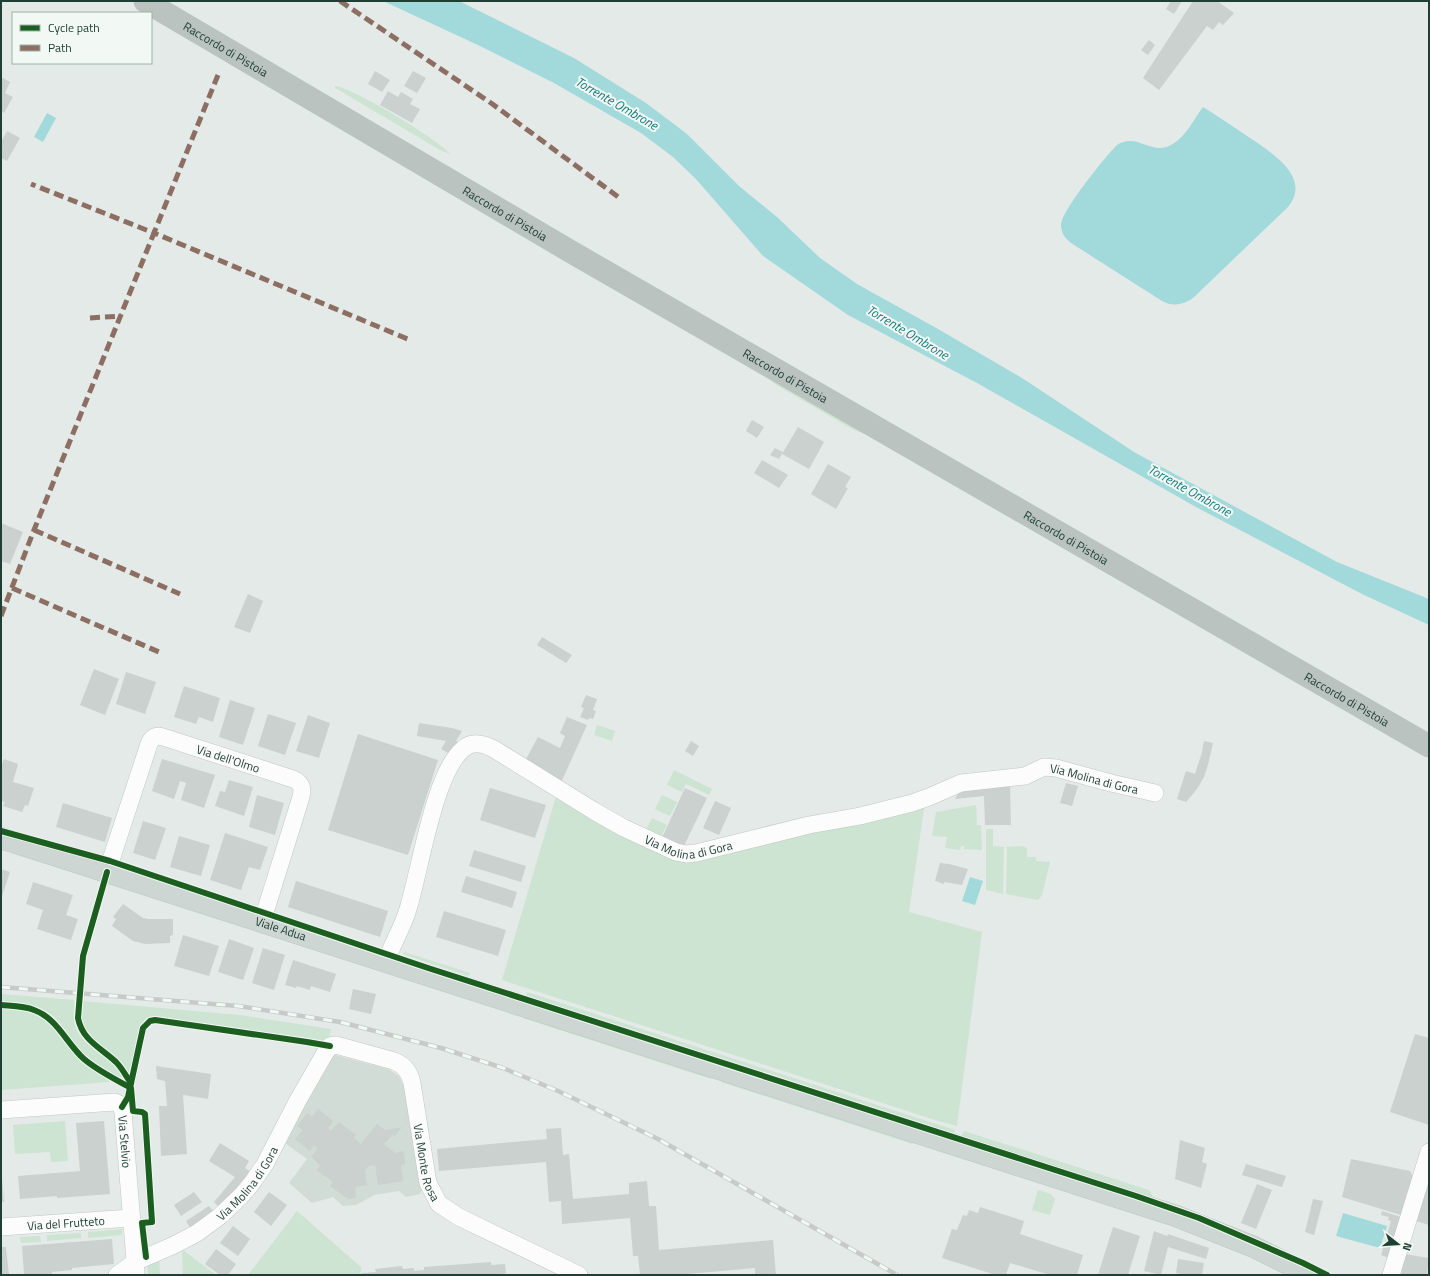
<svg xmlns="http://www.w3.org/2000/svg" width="1430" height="1276" font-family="'Titillium Web',sans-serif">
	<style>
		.built { fill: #d1dcd6 }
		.green { fill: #cce4d1 }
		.water { fill: #a2d9db }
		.building { fill: #cbd1ce }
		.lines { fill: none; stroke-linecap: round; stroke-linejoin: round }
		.minor-casing { stroke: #c1c7c4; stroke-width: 18 }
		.major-casing { stroke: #bcc6c2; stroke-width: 22 }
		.highway-casing { stroke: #bcc6c2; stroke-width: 23 }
		.minor { stroke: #fbfcfb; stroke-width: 17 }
		.major { stroke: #cdd6d3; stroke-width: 21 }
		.highway { stroke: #bac3c0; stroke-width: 22 }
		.rail-casing { stroke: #c6cbc9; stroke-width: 4.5 }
		.rail { stroke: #f2f9f5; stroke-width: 3; stroke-dasharray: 9; stroke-linecap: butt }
		.quiet { stroke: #8d6e63; stroke-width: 5; stroke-dasharray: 10 5; stroke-linecap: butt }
		.cycleway-casing { stroke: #f2f9f5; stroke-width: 8 }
		.cycleway { stroke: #1b5e20; stroke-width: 6 }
		.labels { text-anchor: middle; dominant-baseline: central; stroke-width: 4; stroke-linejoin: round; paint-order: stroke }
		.street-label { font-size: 12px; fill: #203f34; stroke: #f2f9f5 }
		.water-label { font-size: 13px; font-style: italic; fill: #15787f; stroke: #f2f9f5 }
	</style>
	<rect width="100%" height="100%" fill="#e4eae7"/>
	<path class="built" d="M 331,1054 L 388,1069 L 399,1076 L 404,1087 L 422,1189 L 420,1194 L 406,1197 L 399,1191 L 374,1195 L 356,1205 L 343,1206 L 333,1197 L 312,1203 L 289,1183 L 307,1159 L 282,1141 Z"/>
	<g class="green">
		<path d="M 335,86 C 352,87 439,140 450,154 L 440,150 L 342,92 L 335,88 Z"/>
		<path d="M 760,373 L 869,433 L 862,433 L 852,429 L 778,386 Z"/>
		<path d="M 597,725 L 615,731 L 612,741 L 594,735 Z"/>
		<path d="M 674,770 L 712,789 L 709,795 L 686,784 L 682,792 L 667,785 Z"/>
		<path d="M 557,793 L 679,860 L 925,802 L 909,912 L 982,932 L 957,1126 L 938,1121 L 502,980 Z"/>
		<path d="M 662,795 L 677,802 L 670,816 L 655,809 Z"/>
		<path d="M 976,805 L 977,825 L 981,825 L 982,850 L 964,849 L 964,846 L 961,846 L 960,850 L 945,848 L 947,837 L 932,836 L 936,812 Z"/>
		<path d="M 652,818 L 667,825 L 660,839 L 645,832 Z"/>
		<path d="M 986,829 L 993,829 L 993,846 L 1004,847 L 1003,894 L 986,890 Z"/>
		<path d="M 1022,846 L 1027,848 L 1027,857 L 1036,857 L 1036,861 L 1050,862 L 1042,895 L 1038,900 L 1006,894 L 1007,847 Z"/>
		<path d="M 404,952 L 470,973 L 469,976 L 403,954 Z"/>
		<path d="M 527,992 L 955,1130 L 954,1133 L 526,995 Z"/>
		<path d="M 1,994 L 74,1000 C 74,1009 73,1017 75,1025 C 82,1049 112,1055 123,1077 L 121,1078 C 105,1071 88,1060 77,1046 C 68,1035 61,1021 49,1013 C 34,1003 18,1003 1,1002 Z"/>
		<path d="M 82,1001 L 240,1015 L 331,1029 L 328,1041 L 151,1017 L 145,1019 L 141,1026 L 129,1074 C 118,1051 86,1044 81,1020 C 80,1014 82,1007 82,1001 Z"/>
		<path d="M 1,1008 C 12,1009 24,1009 35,1013 C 50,1019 58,1034 67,1046 C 78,1058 93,1073 108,1078 L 109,1082 L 1,1090 Z"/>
		<path d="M 524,1014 L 712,1075 L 711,1079 L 523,1018 Z"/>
		<path d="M 723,1078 L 914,1140 L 912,1144 L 721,1082 Z"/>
		<path d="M 65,1121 L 68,1161 L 51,1162 L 50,1152 L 15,1154 L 13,1125 Z"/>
		<path d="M 964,1131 L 1149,1190 L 1153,1197 L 962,1136 Z"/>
		<path d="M 1038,1190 L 1051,1194 L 1055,1199 L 1050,1215 L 1032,1210 Z"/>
		<path d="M 297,1211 L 362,1268 L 360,1275 L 248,1275 Z"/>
		<path d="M 122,1229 L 122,1235 L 88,1238 L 88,1232 Z"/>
		<path d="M 81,1233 L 81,1238 L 47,1241 L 47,1235 Z"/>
		<path d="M 40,1236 L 41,1242 L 21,1243 L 20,1237 Z"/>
		<path d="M 183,1250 L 216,1275 L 183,1275 L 182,1253 Z"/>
		<path d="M 159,1257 L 160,1275 L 148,1275 L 147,1262 Z"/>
	</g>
	<g class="water">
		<path d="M 383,1 L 459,1 L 574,58 L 646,103 L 687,134 L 739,186 L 777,217 L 820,258 L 857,284 L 938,329 L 1022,378 L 1134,452 L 1337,562 L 1429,599 L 1429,625 L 1362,594 L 1196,507 L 977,383 L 848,315 L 763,256 L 696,179 L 673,157 L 641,133 L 554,83 L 480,46 Z"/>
		<path d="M 1203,107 C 1218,116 1232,126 1247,136 C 1269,151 1313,176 1288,207 L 1193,298 C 1183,305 1173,307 1162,301 L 1071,243 C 1065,238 1061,233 1061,225 C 1062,210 1105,157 1117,145 C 1137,132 1151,156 1171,145 C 1185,138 1194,119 1203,107 Z"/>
		<path d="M 47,113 L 56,118 L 43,142 L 34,137 Z"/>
		<path d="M 970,877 L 983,881 L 975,905 L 962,901 Z"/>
		<path d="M 1343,1213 L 1387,1226 L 1380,1248 L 1336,1236 Z"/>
	</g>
	<g class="building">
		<path d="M 1171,1 L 1182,1 L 1174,14 L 1166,9 Z"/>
		<path d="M 1193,1 L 1217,1 L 1234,13 L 1223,25 L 1219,22 L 1213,30 L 1207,26 L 1159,90 L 1143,78 Z"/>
		<path d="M 1149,40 L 1155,45 L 1148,55 L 1141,50 Z"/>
		<path d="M 375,71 L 390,80 L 382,92 L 368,84 Z"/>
		<path d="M 413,71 L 426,78 L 417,93 L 404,86 Z"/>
		<path d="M 1,77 L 10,82 L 5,93 L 13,97 L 4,113 L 1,111 Z"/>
		<path d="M 388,91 L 398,97 L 401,92 L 413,99 L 410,104 L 420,109 L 412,123 L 380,105 Z"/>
		<path d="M 7,131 L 20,138 L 7,161 L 1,158 L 1,142 Z"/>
		<path d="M 752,420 L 764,427 L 757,438 L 746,431 Z"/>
		<path d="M 798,427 L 824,442 L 809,469 L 782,454 Z"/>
		<path d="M 775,448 L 783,452 L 779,459 L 770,455 Z"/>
		<path d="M 762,460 L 788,475 L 779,488 L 754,473 Z"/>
		<path d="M 828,464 L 851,477 L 845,487 L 848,488 L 836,509 L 811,494 Z"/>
		<path d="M 1,523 L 23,532 L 10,564 L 1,561 Z"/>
		<path d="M 248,594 L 263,601 L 250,633 L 234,627 Z"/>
		<path d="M 542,637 L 572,655 L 566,663 L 537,645 Z"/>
		<path d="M 94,669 L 119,679 L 105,715 L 80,705 Z"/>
		<path d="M 126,672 L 156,682 L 145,714 L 116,704 Z"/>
		<path d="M 184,686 L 220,698 L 213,722 L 199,717 L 196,724 L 174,717 Z"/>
		<path d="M 586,695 L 597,699 L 593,710 L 596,711 L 593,719 L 589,718 L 588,720 L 580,717 L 584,708 L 581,707 Z"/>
		<path d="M 230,700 L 255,708 L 243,745 L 219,737 Z"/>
		<path d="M 268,714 L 296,723 L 285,755 L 258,746 Z"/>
		<path d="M 308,715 L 330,723 L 319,758 L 296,751 Z"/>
		<path d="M 567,717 L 587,725 L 560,785 L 524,763 L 538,737 L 560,748 L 565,736 L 560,733 Z"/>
		<path d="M 419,723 L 452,728 L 462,731 L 456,741 L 460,743 L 454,756 L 441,749 L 446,741 L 417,736 Z"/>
		<path d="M 358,734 L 438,760 L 408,855 L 328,830 Z"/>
		<path d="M 691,741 L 699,746 L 693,756 L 685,751 Z"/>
		<path d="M 1204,741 L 1213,743 L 1208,765 L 1204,777 L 1197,789 L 1186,802 L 1177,799 L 1186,771 L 1195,774 L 1202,752 Z"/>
		<path d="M 4,759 L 18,764 L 13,782 L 34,788 L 28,806 L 25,805 L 22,812 L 3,806 L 5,802 L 1,801 L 1,767 Z"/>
		<path d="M 162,759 L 215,775 L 204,808 L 181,800 L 186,783 L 180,781 L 174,799 L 152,791 Z"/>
		<path d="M 229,780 L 253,787 L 244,816 L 215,806 L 220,791 L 225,792 Z"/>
		<path d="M 1066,783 L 1078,786 L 1072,806 L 1060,803 Z"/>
		<path d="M 1010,784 L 1011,825 L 985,825 L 984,796 L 955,799 L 962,787 Z"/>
		<path d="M 490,788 L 546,805 L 535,838 L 480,820 Z"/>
		<path d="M 685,788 L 707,798 L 682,850 L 661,840 Z"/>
		<path d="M 257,795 L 284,803 L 275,835 L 249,827 Z"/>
		<path d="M 715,801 L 731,808 L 719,835 L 703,828 Z"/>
		<path d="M 63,803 L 112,818 L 105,842 L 56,827 Z"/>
		<path d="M 143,821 L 166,828 L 155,860 L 133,853 Z"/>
		<path d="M 225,833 L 268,847 L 260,870 L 249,867 L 241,890 L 210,880 Z"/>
		<path d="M 179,836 L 210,845 L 201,876 L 170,867 Z"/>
		<path d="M 474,850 L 526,866 L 521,882 L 469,866 Z"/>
		<path d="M 940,863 L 949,864 L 968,869 L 962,885 L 944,882 L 944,884 L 935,881 Z"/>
		<path d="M 1,869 L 10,872 L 1,899 Z"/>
		<path d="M 466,876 L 517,892 L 512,908 L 461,892 Z"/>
		<path d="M 296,881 L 388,911 L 380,937 L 288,907 Z"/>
		<path d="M 33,882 L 73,895 L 66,915 L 78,919 L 71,940 L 37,929 L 43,910 L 26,904 Z"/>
		<path d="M 123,904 L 143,918 L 149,919 L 173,919 L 173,935 L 170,936 L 170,943 L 145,944 L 133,941 L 112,926 L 116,919 L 113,917 Z"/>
		<path d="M 444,911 L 506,930 L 498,956 L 436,937 Z"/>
		<path d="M 183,935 L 219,946 L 209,976 L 174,966 Z"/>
		<path d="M 229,939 L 254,948 L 243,980 L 218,972 Z"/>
		<path d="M 263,948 L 285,955 L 274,990 L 252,983 Z"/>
		<path d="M 293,960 L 336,974 L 330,992 L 311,986 L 310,990 L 297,986 L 296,988 L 285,985 Z"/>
		<path d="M 353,989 L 376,994 L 371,1014 L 349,1009 Z"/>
		<path d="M 1415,1034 L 1429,1038 L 1429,1125 L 1390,1112 Z"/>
		<path d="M 156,1066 L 211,1074 L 208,1099 L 183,1095 L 187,1154 L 161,1156 L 159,1106 L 167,1106 L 165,1081 L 157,1079 Z"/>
		<path d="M 318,1109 L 333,1121 L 328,1128 L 331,1131 L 339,1122 L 356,1135 L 354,1138 L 361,1144 L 377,1124 L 385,1130 L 402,1127 L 395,1136 L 392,1135 L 384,1144 L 395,1153 L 404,1151 L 405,1163 L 401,1166 L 403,1181 L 378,1185 L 375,1165 L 368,1166 L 365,1171 L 367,1185 L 355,1187 L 356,1198 L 348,1199 L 330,1186 L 333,1182 L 317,1170 L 320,1165 L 311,1157 L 318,1148 L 314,1145 L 310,1151 L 295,1139 L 303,1130 L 297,1126 L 307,1113 L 312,1117 Z"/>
		<path d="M 104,1121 L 110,1194 L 57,1198 L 57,1196 L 20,1199 L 18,1176 L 80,1171 L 76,1123 Z"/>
		<path d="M 561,1128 L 563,1155 L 569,1154 L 573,1199 L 629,1194 L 629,1183 L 647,1181 L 649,1206 L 656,1206 L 659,1250 L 773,1240 L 776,1275 L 755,1275 L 755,1268 L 677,1275 L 640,1275 L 638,1256 L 633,1256 L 630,1218 L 562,1224 L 561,1201 L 549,1202 L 546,1162 L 439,1171 L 437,1149 L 547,1139 L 546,1129 Z"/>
		<path d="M 1180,1140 L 1205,1148 L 1202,1162 L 1207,1164 L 1201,1188 L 1175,1179 Z"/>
		<path d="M 220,1143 L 249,1161 L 245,1168 L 254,1174 L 222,1210 L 214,1202 L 235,1177 L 209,1161 Z"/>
		<path d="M 1351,1159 L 1410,1171 L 1413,1177 L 1401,1215 L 1342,1197 Z"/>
		<path d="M 1246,1164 L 1286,1176 L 1282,1187 L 1242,1175 Z"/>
		<path d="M 1429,1169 L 1429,1225 L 1413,1220 Z"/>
		<path d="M 1,1178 L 2,1178 L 4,1202 L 1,1202 Z"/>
		<path d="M 1257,1184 L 1272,1190 L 1256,1229 L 1241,1223 Z"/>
		<path d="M 194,1192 L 202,1202 L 181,1216 L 174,1205 Z"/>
		<path d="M 269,1192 L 287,1205 L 271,1226 L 254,1212 Z"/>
		<path d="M 1313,1199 L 1323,1201 L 1314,1235 L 1305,1232 Z"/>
		<path d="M 209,1206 L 215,1214 L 191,1229 L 186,1221 Z"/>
		<path d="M 980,1207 L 1024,1221 L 1020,1234 L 1083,1255 L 1077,1275 L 1050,1275 L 1010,1263 L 1006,1275 L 996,1275 L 942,1258 L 952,1229 L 957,1230 L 963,1215 L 967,1216 L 969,1210 L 978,1213 Z"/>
		<path d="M 1382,1211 L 1401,1217 L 1389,1258 L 1381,1255 L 1391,1221 L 1388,1220 L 1389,1217 L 1381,1215 Z"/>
		<path d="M 233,1226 L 250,1239 L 238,1256 L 220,1243 Z"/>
		<path d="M 1113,1227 L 1140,1236 L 1128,1275 L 1098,1275 Z"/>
		<path d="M 1154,1231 L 1167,1236 L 1168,1234 L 1209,1248 L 1206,1259 L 1168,1247 L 1161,1275 L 1144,1271 Z"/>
		<path d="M 112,1239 L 114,1264 L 72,1268 L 72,1270 L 52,1272 L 52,1275 L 24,1275 L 22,1246 Z"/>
		<path d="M 1,1247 L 6,1247 L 9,1275 L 1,1275 Z"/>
		<path d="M 216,1249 L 236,1264 L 228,1275 L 220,1275 L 205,1264 Z"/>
		<path d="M 1404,1254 L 1429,1258 L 1427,1275 L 1401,1275 Z"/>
		<path d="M 1178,1259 L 1204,1263 L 1202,1275 L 1185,1275 L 1176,1273 Z"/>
		<path d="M 491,1262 L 491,1265 L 505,1264 L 506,1273 L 502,1274 L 503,1275 L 362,1275 L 362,1273 L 376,1272 L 375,1269 L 402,1266 L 403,1269 L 414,1268 L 414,1271 L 424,1270 L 424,1267 Z"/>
	</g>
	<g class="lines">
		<g class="minor-casing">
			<g id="minor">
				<path id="s1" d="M 107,872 L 149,744 C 152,737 156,735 163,737 L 293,779 C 302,783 303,788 301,797 L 262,922"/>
				<path id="s2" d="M 386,962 C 392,944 403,927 408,909 C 420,871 434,773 463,749 C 472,740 484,744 494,749 L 594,811 L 624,828 L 676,852 L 686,854 L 696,853 L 809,825 L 860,816 L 912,803 L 929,797 L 961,783 L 1025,776 L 1044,767 L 1056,768 L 1111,783 L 1155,793"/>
				<path id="s3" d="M 1,1110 L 115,1102 L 121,1105 L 123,1112 L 136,1273"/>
				<path id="s4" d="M 1,1227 L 131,1218"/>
				<path id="s5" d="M 117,1275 L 135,1262 L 174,1245 L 197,1233 L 220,1216 L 241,1196 L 252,1183 L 265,1164 L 297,1102 L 325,1053 L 330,1046 L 336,1045 L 394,1061 C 404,1065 410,1073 412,1083 L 428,1183 L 439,1204 L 459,1217 L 579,1275"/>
				<path d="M 1391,1275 L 1429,1152"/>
			</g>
		</g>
		<g class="major-casing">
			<g id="major">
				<path id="s6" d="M 1,838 L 1176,1216 L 1254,1247 L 1310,1275"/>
			</g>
		</g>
		<g class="highway-casing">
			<g id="highway">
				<path id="s7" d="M 145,1 L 568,250 L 1429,746"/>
			</g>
		</g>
		<use href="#minor" class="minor"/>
		<use href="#major" class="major"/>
		<use href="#highway" class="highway"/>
		<g class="rail-casing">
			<path id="rail" d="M 1,987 L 238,1006 L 340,1022 L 441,1048 L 503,1068 L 558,1091 L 658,1139 L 897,1275"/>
		</g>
		<use href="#rail" class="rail"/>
		<g class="quiet">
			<path d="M 340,1 L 491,103 L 621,199"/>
			<path d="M 218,75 L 154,233 L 410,340"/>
			<path d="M 90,318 L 121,316"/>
			<path d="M 34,530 L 180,594"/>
			<path d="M 12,588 L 159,652"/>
			<path d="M 1,616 L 34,530 L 154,233 L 31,184"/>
		</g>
		<g class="cycleway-casing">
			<g id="cycleway">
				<path d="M 1,831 L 110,861 L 428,968 L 1136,1196 L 1199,1218 L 1303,1263 L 1327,1275"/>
				<path d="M 107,872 L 83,956 L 78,1018 C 82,1040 101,1048 116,1062 C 122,1068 126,1076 131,1083"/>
				<path d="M 1,1005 C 12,1006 24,1006 34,1010 C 57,1018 67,1044 84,1059 C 98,1071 115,1079 131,1088 L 133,1111 L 142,1112 L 145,1114 L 152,1222 L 142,1223 L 146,1257"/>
				<path d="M 122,1107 L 128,1097 L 143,1028 L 150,1021 L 155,1020 L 307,1042 L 330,1046"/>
			</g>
		</g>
		<use href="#cycleway" class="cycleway"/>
	</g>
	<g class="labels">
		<g class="street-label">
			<text stroke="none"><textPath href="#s7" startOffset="94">Raccordo di Pistoia</textPath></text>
			<text stroke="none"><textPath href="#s7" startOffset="418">Raccordo di Pistoia</textPath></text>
			<text stroke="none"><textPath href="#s7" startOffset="742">Raccordo di Pistoia</textPath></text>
			<text stroke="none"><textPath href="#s7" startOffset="1066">Raccordo di Pistoia</textPath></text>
			<text stroke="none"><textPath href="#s7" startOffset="1390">Raccordo di Pistoia</textPath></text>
			<text stroke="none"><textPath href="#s1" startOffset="221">Via dell'Olmo</textPath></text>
			<text stroke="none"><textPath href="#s2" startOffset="903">Via Molina di Gora</textPath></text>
			<text stroke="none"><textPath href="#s2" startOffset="483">Via Molina di Gora</textPath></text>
			<text stroke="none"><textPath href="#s6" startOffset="294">Viale Adua</textPath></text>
			<text stroke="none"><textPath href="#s3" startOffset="158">Via Stelvio</textPath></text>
			<text stroke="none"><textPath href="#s5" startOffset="500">Via Monte Rosa</textPath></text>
			<text stroke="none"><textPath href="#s5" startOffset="162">Via Molina di Gora</textPath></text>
			<text stroke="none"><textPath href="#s4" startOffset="65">Via del Frutteto</textPath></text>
		</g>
		<g class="water-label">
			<text transform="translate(617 103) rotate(30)">Torrente Ombrone</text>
			<text transform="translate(908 332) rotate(31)">Torrente Ombrone</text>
			<text transform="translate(1190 490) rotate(29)">Torrente Ombrone</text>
		</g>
	</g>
	<rect width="1430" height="1276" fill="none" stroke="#203f34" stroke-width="4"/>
	<rect x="12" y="12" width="140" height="52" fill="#f2f9f5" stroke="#9eafa8"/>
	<rect x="20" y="25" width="20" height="6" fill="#1b5e20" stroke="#9eafa8"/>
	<text x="48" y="32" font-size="12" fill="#203f34">Cycle path</text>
	<rect x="20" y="45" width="20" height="6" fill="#8d6e63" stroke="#9eafa8"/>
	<text x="48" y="52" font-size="12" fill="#203f34">Path</text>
	<g transform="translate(1398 1244) rotate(107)" stroke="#f2f9f5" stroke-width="3" paint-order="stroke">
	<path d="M0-3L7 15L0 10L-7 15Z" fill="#203f34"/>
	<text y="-6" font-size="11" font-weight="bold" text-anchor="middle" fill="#203f34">N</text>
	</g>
</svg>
